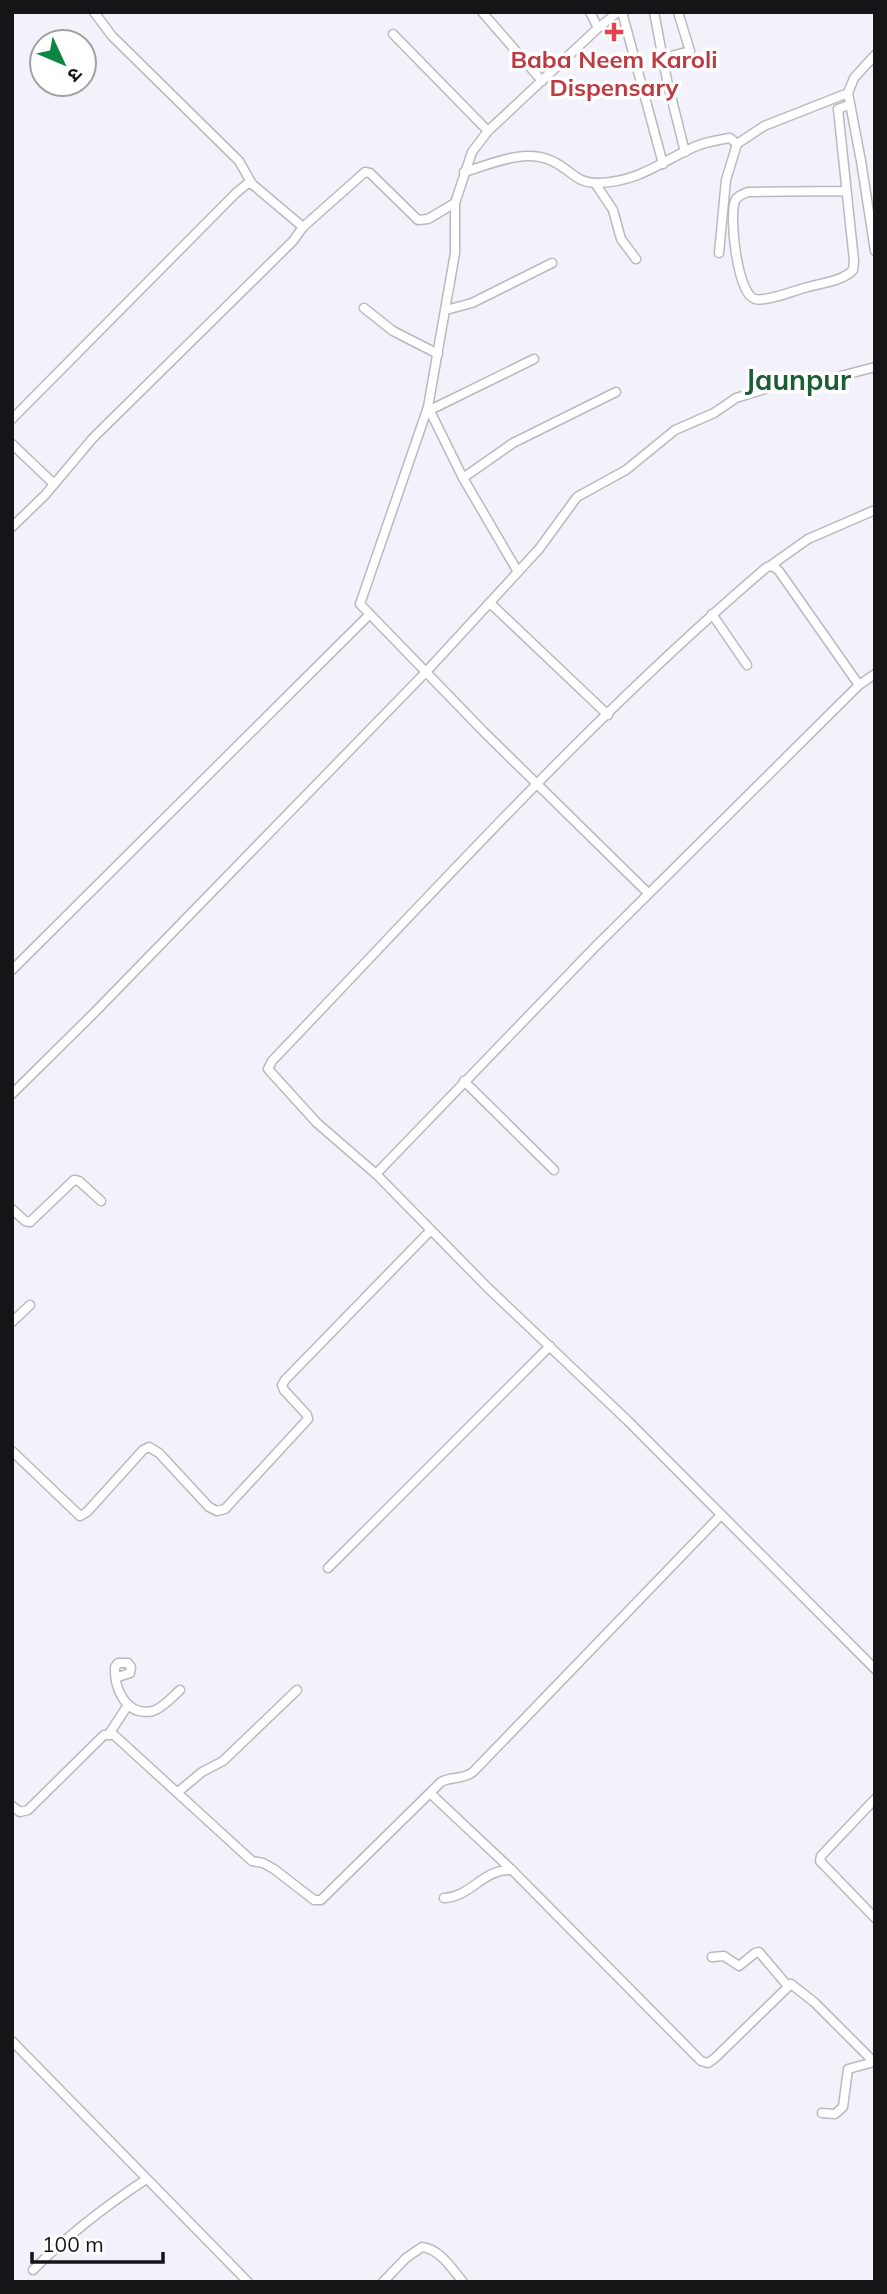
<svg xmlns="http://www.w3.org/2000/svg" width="887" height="2294" font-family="Mulish,'Noto Sans Devanagari',sans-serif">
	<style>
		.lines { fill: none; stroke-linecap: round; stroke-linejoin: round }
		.street-casing { stroke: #bab8c0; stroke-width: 11 }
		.street { stroke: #fff; stroke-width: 8 }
		.health-dot { fill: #e0444e; stroke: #fff; stroke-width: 2.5 }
		.labels { text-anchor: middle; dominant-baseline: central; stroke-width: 7; stroke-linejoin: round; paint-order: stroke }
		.health-label { font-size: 24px; font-weight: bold; fill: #be3a42; stroke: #fff }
		.quarter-label { font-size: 28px; font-weight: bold; fill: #1a5e31; stroke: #fff }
	</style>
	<rect width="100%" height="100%" fill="#f3f1fa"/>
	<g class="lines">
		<g class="street-casing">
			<g id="street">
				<path d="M 94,12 L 112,36 L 239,161 L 252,184 L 303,227 L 365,172 L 370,173 L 418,220 L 428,219 L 455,203"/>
				<path d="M 482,12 L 542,81"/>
				<path d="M 590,12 L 598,28"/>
				<path d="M 618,12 L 598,28 L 488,131 L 472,152 L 455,203 L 455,253 L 428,407 L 360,604 L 484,732 L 648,893"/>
				<path d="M 622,12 L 663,164"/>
				<path d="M 654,12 L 667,80 L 685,152"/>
				<path d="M 393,34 L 488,131"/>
				<path d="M 875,55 L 854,78 L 848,93 L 861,161 L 875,251"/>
				<path d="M 663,58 L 690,51 L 678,12"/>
				<path d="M 464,172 C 492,164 524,148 552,161 C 572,170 576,184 599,183 C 640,181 659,163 694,147 C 705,142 718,140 730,138 L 737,144"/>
				<path d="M 595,183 L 613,210 L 621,239 L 636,259"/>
				<path d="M 846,191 L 748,192 C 743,194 737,196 735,201 C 729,216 737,294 755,299 C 767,302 795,290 808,287 C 822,283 843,281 853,270 L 854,261 L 838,109 L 849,105"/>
				<path d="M 719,253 L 726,180 L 737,144 L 764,126 L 848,93"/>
				<path d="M 364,308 L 393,331 L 438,354"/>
				<path d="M 446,310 L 472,303 L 552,263"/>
				<path d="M 428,407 L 463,478 L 518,572"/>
				<path d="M 430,410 L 534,359"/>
				<path d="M 12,419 L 236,193 L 247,184 L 252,184"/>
				<path d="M 12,444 L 54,484"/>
				<path d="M 463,478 L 513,443 L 616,392"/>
				<path d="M 12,527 L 45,495 L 93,438 L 293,241 L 303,227"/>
				<path d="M 770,566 L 808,539 L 875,510"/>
				<path d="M 490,603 L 608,715"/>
				<path d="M 712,614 L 747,665"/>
				<path d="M 859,685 L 779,571 L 773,566 L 767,567 C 590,718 433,893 272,1061 L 268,1069 L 317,1123 L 376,1174 L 488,1288 L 628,1421 L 875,1669"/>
				<path d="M 12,970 L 369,615"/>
				<path d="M 464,1081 L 554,1170"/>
				<path d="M 12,1094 L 95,1012 L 425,673 L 539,549 L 577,497 L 626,470 L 675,430 L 714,413 L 736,398 L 778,385 L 837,377 L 875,367"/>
				<path d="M 376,1174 L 594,948 L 859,685 L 875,674"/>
				<path d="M 12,1209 L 25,1221 L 30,1222 L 74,1180 L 79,1181 L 101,1201"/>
				<path d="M 12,1322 L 30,1305"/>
				<path d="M 12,1451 L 80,1516 L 87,1512 L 143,1450 L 149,1447 L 159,1453 L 209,1507 L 217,1511 L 225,1509 L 308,1419 L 307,1415 L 284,1390 L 282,1385 L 285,1380 L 431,1230"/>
				<path d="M 328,1568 L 550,1346"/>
				<path d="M 118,1677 L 130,1673 L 131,1667 L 128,1663 L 118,1663 L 115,1667 C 114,1687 125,1717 153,1711 C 163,1708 172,1697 180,1690"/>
				<path d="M 109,1734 L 128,1705"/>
				<path d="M 178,1792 L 202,1772 L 223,1761 L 297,1690"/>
				<path d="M 430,1793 L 512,1870 L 701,2061 L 708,2063 L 715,2058 L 791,1984 L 814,2002 L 875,2063"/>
				<path d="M 875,1799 L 821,1856 L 820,1861 L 875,1918"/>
				<path d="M 12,1806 L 20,1812 L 28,1810 L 104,1735 L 114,1735 L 252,1861 L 263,1863 L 274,1869 L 314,1900 L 321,1900 L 441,1782 C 451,1776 463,1780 473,1772 L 721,1515"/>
				<path d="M 444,1898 C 471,1897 484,1868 512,1870"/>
				<path d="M 712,1957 L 724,1956 L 739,1966 L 755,1953 L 759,1952 L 787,1985"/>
				<path d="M 12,2041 L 248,2282"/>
				<path d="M 822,2113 L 835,2114 L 843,2107 L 848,2069 L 874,2062"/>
				<path d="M 33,2270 C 68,2235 104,2207 145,2180"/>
				<path d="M 383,2282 L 406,2258 L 422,2247 C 440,2249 452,2269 463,2282"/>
			</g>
		</g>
		<use href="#street" class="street"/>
	</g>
	<path class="health-dot" d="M610.5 21.5h7v7h7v7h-7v7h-7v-7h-7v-7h7z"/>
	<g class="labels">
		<g class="health-label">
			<text x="614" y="59">Baba Neem Karoli<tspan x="614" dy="28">Dispensary</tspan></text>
		</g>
		<g class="quarter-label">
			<text x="798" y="379">Jaunpur</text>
		</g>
	</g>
	<rect width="887" height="2294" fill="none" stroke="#151417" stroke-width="28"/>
	<g transform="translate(63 63) rotate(134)"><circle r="33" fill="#ffffff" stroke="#a1a1a2" stroke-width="2"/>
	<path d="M0-5L12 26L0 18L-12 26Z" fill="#0b8640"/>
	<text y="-10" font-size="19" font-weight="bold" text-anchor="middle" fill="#151417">उ</text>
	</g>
	<path d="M32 2252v10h131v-10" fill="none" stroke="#151417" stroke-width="3.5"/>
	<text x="42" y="2252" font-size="21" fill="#151417" stroke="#ffffff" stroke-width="5" paint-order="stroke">100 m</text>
</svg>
